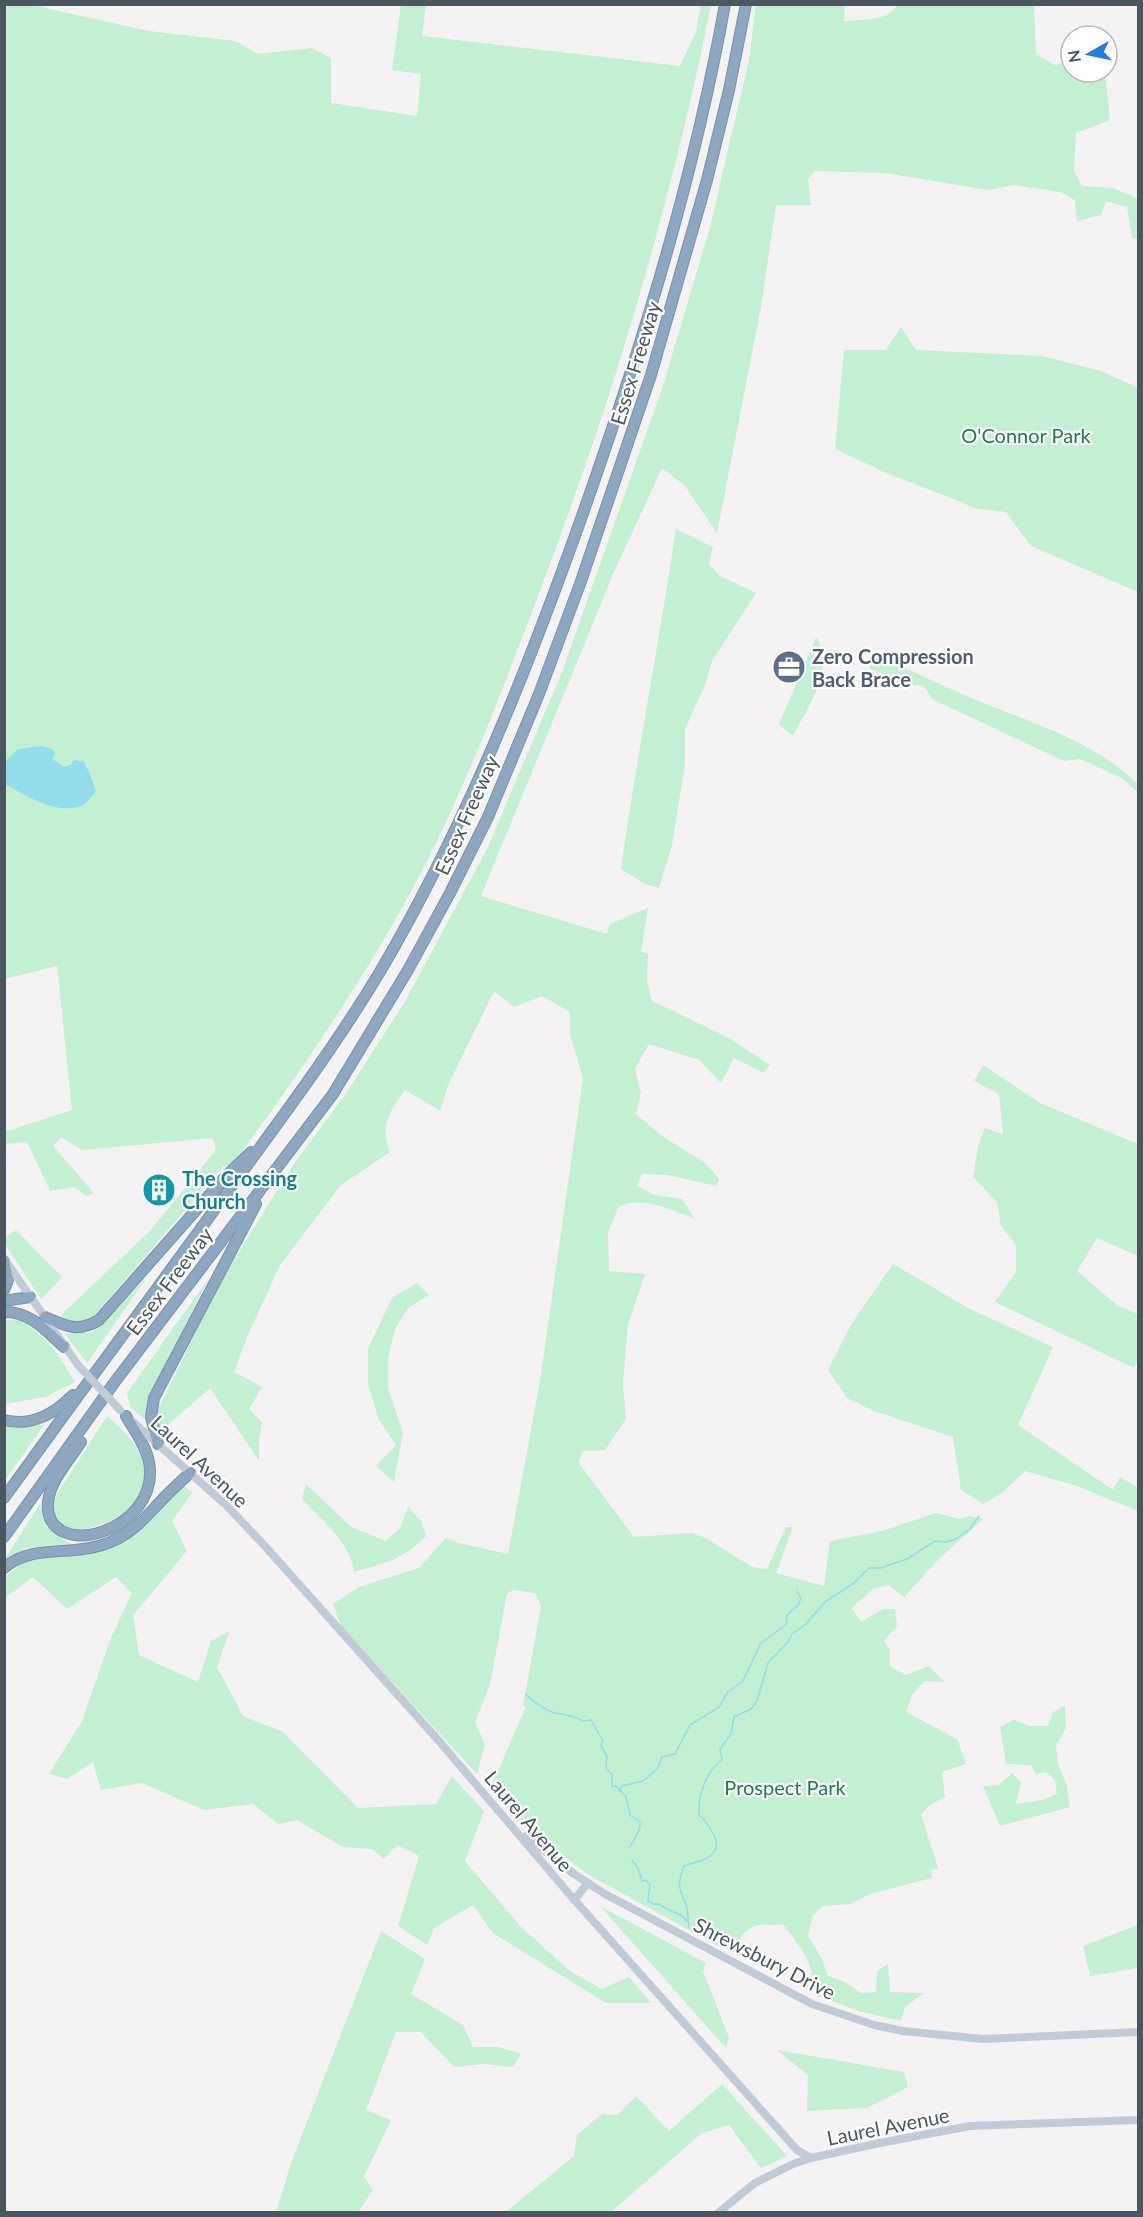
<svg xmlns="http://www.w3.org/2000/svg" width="1143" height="2217" font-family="Lato,sans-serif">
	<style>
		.green { fill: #c3efd2 }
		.water { fill: #91ddeb }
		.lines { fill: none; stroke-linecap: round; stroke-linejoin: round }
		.stream { stroke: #91ddeb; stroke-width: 1.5 }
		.highway-casing { stroke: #7792ab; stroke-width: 12 }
		.secondary { stroke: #c1cbd5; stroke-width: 8 }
		.highway { stroke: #8ca7bf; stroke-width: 10 }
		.secondary-bridge { stroke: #c1cbd5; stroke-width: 8 }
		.labels { text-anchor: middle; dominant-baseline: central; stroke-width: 4.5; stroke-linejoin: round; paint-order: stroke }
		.street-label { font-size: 20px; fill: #4a5660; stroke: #fff }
		.park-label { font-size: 20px; fill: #1a8249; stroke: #fff }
		.service-label { font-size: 20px; font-weight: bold; fill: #4e5e75; stroke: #fff; text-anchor: start }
		.culture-label { font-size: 20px; font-weight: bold; fill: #0d838f; stroke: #fff; text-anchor: start }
	</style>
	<rect width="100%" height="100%" fill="#f4f2f2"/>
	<g class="green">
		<path d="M 5,5 L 32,5 L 149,31 L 235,41 L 258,54 L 312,48 L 331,58 L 331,103 L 417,116 L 421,74 L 392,70 L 401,5 L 426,5 L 422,36 L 680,66 L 696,32 L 701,5 L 711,5 C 671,206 611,404 538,596 C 506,680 473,768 433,849 C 377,961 306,1065 232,1165 L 223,1166 L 87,1324 L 65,1321 L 61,1315 L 150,1231 L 216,1150 L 213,1138 L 82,1150 L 61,1137 L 53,1146 L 94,1193 L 86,1196 L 74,1187 L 50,1191 L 27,1142 L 5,1144 L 4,1132 L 72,1110 L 57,966 L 5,979 Z"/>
		<path d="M 756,5 L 845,5 L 844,21 C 862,19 887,22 897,5 L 1034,5 L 1036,54 L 1055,65 L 1071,61 L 1071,72 L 1105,72 L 1110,120 L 1076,133 L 1074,171 L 1082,186 L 1113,188 L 1138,199 L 1138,239 L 1132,238 L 1127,207 L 1106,201 L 1101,215 L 1077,221 L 1075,200 L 1060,192 L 1014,185 L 988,190 L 885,173 L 815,171 L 808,179 L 811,205 L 776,205 L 761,307 L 717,533 L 685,486 L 662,468 L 614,572 L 481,896 L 607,934 L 610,924 L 648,908 L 641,952 L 648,953 L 647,981 L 652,1001 L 729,1038 L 770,1065 L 764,1073 L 734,1058 L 721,1083 L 699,1060 L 649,1044 L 635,1069 L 641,1093 L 636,1114 L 662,1136 L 705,1163 L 719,1179 L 716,1186 L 668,1175 L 642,1174 L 637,1186 L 655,1195 L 682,1199 L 695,1219 C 672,1210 644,1196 619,1206 L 608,1232 L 609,1271 L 645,1274 L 628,1324 L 623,1384 L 626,1419 L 605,1450 L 583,1451 L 578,1462 L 634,1537 L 692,1533 L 706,1538 L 752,1567 L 767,1569 L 786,1527 L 793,1527 L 776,1573 L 824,1586 L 830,1541 L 882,1531 L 936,1513 L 959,1519 L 970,1516 L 983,1519 L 940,1558 L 904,1597 L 889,1585 L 873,1589 L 852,1608 L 861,1622 L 883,1609 L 895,1609 L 897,1626 L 884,1641 L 890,1650 L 890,1666 L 905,1675 L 929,1666 L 944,1682 L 925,1681 L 913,1693 L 906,1712 L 957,1739 L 966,1764 L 942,1772 L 945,1797 L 929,1806 L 921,1814 L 938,1868 L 931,1870 L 932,1878 L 870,1894 L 850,1904 L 823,1906 L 813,1915 L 808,1936 L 821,1957 L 828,1976 L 845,1982 L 861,1993 L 876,1992 L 877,1971 L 888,1964 L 890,1992 L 924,1993 L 905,2007 L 901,2021 L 859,2011 L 815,1995 C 813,1960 803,1951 783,1924 C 774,1926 767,1924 759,1925 C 745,1928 738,1940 730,1950 L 720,1947 L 589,1875 L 519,1823 L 491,1787 L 526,1707 L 523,1706 L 541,1606 L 535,1593 L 513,1590 L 507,1594 L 490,1684 L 475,1722 L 485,1744 L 477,1774 L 341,1626 L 333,1604 L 359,1587 L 419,1568 L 446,1538 L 458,1543 L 508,1554 L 540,1381 L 583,1078 L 570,1034 L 570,1012 L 542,996 L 514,1007 L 494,991 L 448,1085 L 440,1111 L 405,1090 C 390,1111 379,1126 390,1152 L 341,1185 L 280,1265 L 247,1337 L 234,1372 L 262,1387 L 249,1409 L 262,1422 L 259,1439 L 259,1461 L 210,1388 L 162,1430 L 156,1424 L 154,1418 L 219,1284 L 293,1165 L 347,1092 L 406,1000 L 488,847 L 562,672 L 663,386 L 710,227 L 749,60 Z"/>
		<path d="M 901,327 L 916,350 L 1042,356 L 1101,371 L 1138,388 L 1138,592 L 1031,546 L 1006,512 L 973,508 L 959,501 L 886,473 L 835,449 L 844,350 L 886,350 Z"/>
		<path d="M 676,529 L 713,547 L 709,564 L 720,576 L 756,593 L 712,661 L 705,685 L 685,729 L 685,764 L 672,845 L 659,888 L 645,884 L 621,869 C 637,755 659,643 676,529 Z"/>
		<path d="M 816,637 C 837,666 807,708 793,736 L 779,724 Z"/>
		<path d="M 876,654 C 904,667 932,681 960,693 C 1020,720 1090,737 1138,784 L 1138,793 L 1122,778 L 1080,759 L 1064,761 L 932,699 L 924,686 L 906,684 L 869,668 Z"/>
		<path d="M 983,1065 L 1040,1103 L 1138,1144 L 1138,1256 L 1097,1238 L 1077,1271 L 1118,1306 L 1138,1314 L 1138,1360 L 1134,1368 L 995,1302 L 1016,1272 L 1016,1245 L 1001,1226 L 997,1202 L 973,1177 L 978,1147 L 985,1128 L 1003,1134 L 999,1094 L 974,1081 Z"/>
		<path d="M 16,1230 L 62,1277 L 41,1299 L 5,1244 L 5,1237 Z"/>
		<path d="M 893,1264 L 970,1309 L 1053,1347 L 1018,1425 L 1113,1490 L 1120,1477 L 1138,1488 L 1138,1511 L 1074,1485 L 1025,1471 L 1003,1492 L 983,1504 L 961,1490 L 953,1437 L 874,1411 L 847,1398 L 828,1370 L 852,1323 Z"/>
		<path d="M 148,1276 L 87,1363 L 65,1334 L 92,1332 Z"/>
		<path d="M 209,1278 L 150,1394 L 146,1420 L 130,1407 L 127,1393 Z"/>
		<path d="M 417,1283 L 429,1295 L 408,1308 L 395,1329 L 388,1359 L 388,1388 L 403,1433 L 394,1482 L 376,1466 L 396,1445 L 379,1420 L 368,1384 L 368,1349 L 392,1298 Z"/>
		<path d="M 5,1320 L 24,1320 L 54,1349 L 75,1382 L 45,1397 L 5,1404 Z"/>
		<path d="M 107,1416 C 120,1428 136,1441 142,1459 C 147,1474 142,1501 129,1511 C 121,1517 109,1522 99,1525 C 87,1529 76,1532 63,1526 C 54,1521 54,1511 52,1502 Z"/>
		<path d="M 5,1424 L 13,1428 L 44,1425 L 5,1480 Z"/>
		<path d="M 306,1484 L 351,1527 L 386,1541 L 400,1528 L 408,1507 L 421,1521 L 426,1536 C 403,1560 385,1563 354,1572 C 350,1542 322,1520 302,1499 Z"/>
		<path d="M 183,1485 L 192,1493 L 172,1521 L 187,1551 L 133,1615 L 139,1655 L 198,1682 L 211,1641 L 229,1632 L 217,1667 L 243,1716 L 283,1732 L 358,1808 L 436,1804 L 452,1776 L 484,1811 L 465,1861 L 520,1926 L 571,1972 L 602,1989 L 629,1977 L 651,2003 L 606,2003 L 493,1933 L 473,1905 L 434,1928 L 427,1945 L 398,1926 L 419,1856 L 397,1845 L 384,1859 L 372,1849 L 343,1847 L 297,1820 L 278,1824 L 253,1804 L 204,1810 L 142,1783 L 101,1790 L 93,1762 L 67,1779 L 49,1774 L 82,1721 L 111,1638 L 132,1593 L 116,1577 L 67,1609 L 33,1577 L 5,1598 L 5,1577 L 27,1559 L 97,1552 L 135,1536 Z"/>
		<path d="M 40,1504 L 47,1527 L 70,1544 L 26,1548 L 5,1559 Z"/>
		<path d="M 1065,1706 L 1066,1728 L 1056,1745 L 1058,1764 L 1067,1786 L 1070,1807 L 1000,1826 L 983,1786 L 999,1785 L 1012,1773 L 1021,1782 L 1016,1804 L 1043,1800 L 1057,1794 L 1055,1780 L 1046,1772 L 1036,1774 L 1031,1765 L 1006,1764 L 1000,1727 L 1014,1720 L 1029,1726 L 1048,1726 L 1053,1712 Z"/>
		<path d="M 600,1906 L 706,1963 L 703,1971 L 729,2038 L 726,2048 Z"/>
		<path d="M 1138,1925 L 1138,1968 L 1090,1976 L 1083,1946 Z"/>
		<path d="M 381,1931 L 425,1959 L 411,1994 L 463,2025 L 473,2047 L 498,2047 L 521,2054 L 513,2067 L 484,2064 L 454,2067 L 421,2032 L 396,2032 L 366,2110 L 391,2120 L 364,2176 L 373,2190 L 358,2212 L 276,2212 L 291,2163 Z"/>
		<path d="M 777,2050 L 904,2072 L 908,2087 L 867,2108 L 807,2111 L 808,2075 Z"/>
		<path d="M 722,2084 L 787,2156 L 761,2168 L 729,2125 L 702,2133 L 611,2212 L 506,2212 L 574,2156 L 577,2135 L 602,2114 L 618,2115 L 636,2096 L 669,2131 Z"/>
	</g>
	<path class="water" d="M 41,746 L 52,749 L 55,753 L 52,759 L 64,767 L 71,765 L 74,760 L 84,762 L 92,779 L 96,792 C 92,795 89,800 86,803 C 63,819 25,795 5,784 L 5,762 L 18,749 Z"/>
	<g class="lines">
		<g class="stream">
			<path d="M 526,1695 C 534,1701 545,1711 555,1713 C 562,1714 577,1717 583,1721 L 591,1720 L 603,1741 L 601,1746 L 607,1756 L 606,1769 L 612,1774 L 612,1787 L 616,1786 L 626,1797 L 630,1815 L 640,1822 C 641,1832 634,1838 630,1847"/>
			<path d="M 619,1791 L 622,1786 L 643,1781 L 657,1769 L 662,1757 L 675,1754 L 690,1725 L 719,1707 L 728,1692 L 743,1681 L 761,1643 L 786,1625 L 787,1615 L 799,1604 L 801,1598 L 797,1591"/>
			<path d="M 632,1860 L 638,1868 L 642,1881 L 645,1880 L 650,1884 L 648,1901 L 653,1904 L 660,1904 C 668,1913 681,1911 687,1921"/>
			<path d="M 689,1928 C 688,1922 688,1915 687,1908 C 681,1887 675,1891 684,1866 C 691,1863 700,1862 707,1858 C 728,1847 709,1826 699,1814 C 698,1795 706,1771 722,1760 L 720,1749 L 731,1734 L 734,1717 L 751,1709 L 757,1701 L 768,1663 L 787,1643 L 792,1634 L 806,1624 L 825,1602 L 854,1583 L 869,1568 L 881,1568 L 907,1559 L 935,1541 L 946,1542 L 956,1539 L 970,1529 L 979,1516"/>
		</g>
		<g class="highway-casing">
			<g id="highway">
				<path d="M 4,1261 L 8,1280 L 4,1290"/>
				<path d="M 4,1301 L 30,1297"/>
				<path d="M 4,1312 C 30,1311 46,1331 64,1347"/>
				<path d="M 45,1317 C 66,1326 77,1333 99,1320 L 227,1175 L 251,1152"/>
				<path d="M 4,1420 C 32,1427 54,1414 73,1395"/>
				<path d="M 81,1442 C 70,1459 50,1481 48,1502 C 43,1564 162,1533 149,1462 C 146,1446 134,1430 126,1416"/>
				<path d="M 158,1444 L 151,1417 L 154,1398 L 256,1204"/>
				<path d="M 4,1498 C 75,1400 146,1303 218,1205 C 274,1128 332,1052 381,970 C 465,827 527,671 582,516 C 641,349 694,178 725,4"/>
				<path d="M 4,1537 L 114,1383 L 333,1094 L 408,970 L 450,893 L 488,817 L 539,694 L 580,584 L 651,375 L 707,180 L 729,90 L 746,4"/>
				<path d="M 4,1568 C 31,1544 70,1556 102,1545 C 130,1536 141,1522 160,1502 C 169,1492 180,1482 190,1473"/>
			</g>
		</g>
		<g class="secondary">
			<path d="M 5,1260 L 78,1365"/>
			<path d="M 132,1421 L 228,1507 L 263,1544 L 439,1741 L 571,1896 L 797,2150 L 811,2158"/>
			<path d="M 526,1836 L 574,1874 L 605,1894 L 812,2004 L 874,2025 L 903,2031 L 983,2039 L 1138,2032"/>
			<path d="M 574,1900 L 588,1883"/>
			<path d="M 719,2212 L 755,2183 L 793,2164 L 811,2158 L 880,2143 L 970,2126 L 1138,2120"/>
		</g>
		<use href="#highway" class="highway"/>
		<path class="secondary-bridge" d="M 78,1365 L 120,1410"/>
	</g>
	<defs>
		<g id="office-disc" transform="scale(1.725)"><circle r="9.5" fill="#5c6f8a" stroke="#fff"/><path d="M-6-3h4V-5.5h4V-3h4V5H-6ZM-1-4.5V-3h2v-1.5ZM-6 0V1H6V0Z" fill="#fff"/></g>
		<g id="building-disc" transform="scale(1.725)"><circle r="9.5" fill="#0f9aa8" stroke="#fff"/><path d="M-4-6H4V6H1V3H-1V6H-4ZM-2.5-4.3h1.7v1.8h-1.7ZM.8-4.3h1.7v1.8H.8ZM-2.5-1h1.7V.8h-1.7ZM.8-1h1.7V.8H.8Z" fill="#fff"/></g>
	</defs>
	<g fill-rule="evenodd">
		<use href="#office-disc" x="789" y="667"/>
		<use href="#building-disc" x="159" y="1190"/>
	</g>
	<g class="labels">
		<g class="street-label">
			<text transform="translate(635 363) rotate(-73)">Essex Freeway</text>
			<text transform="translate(466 815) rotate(-66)">Essex Freeway</text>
			<text transform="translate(169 1281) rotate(-53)">Essex Freeway</text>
			<text transform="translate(200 1461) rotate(43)">Laurel Avenue</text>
			<text transform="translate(529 1821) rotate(50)">Laurel Avenue</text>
			<text transform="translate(765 1958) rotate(27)">Shrewsbury Drive</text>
			<text transform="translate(888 2126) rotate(-11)">Laurel Avenue</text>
		</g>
		<g class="park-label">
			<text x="1026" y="435">O'Connor Park</text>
			<text x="785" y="1787">Prospect Park</text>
		</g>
		<g class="service-label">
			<text x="812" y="656">Zero Compression<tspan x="812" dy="23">Back Brace</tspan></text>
		</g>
		<g class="culture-label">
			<text x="182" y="1178">The Crossing<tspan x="182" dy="23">Church</tspan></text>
		</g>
	</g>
	<rect width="1143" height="2217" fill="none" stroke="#4a5660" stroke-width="12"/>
	<g transform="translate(1089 54) rotate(261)"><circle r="28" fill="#ffffff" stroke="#b7bbbf" stroke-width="1.5"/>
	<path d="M0-4.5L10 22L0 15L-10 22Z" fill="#1e7ee2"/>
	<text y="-9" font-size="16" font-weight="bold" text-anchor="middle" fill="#4a5660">N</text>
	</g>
</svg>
